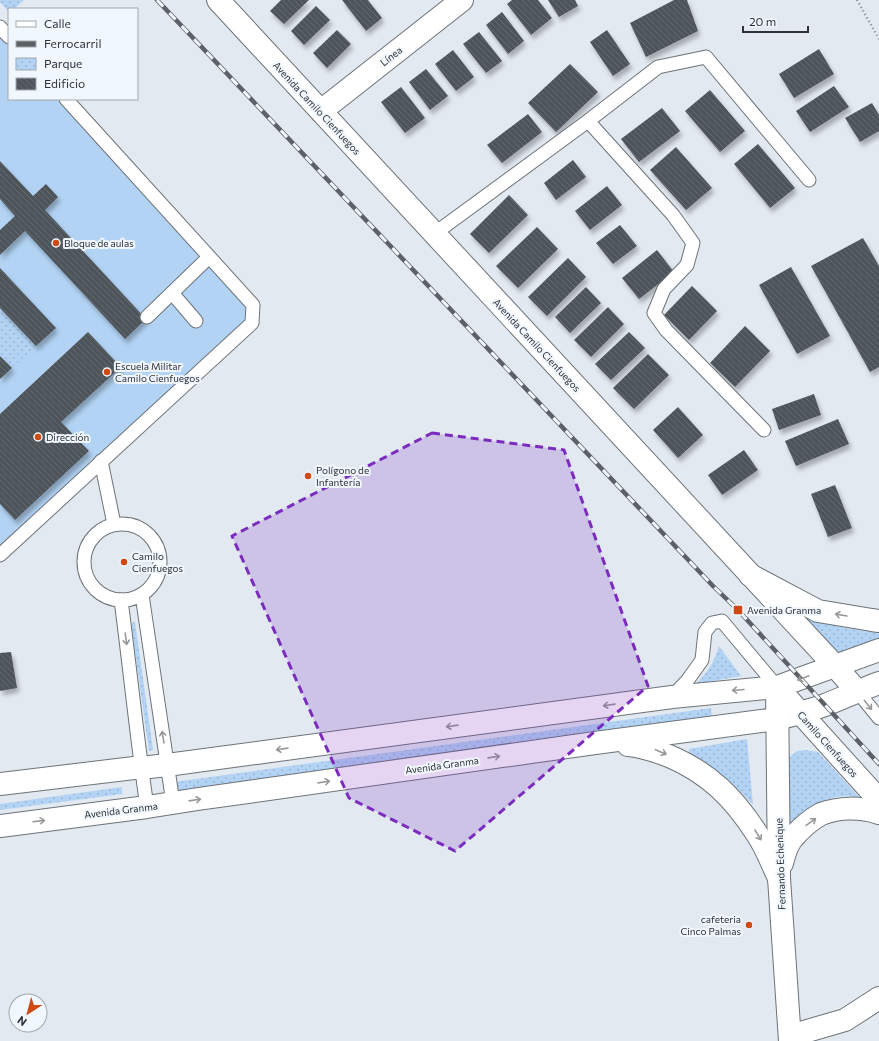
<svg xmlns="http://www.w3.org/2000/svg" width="879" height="1041" font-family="Commissioner,sans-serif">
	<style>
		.grass { fill: #b2d3f4 }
		.park { fill: url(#park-dots) }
		.building { fill: url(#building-back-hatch); filter: url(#shadow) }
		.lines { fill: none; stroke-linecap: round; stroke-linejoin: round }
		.service-casing { stroke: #6d7379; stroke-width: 15 }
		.minor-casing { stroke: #6d7379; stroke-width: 24 }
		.tertiary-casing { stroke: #6d7379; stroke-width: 24 }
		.secondary-casing { stroke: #6d7379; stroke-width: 24 }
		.path { stroke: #85898e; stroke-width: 2.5; stroke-dasharray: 1 3; stroke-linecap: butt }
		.service { stroke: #fff; stroke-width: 13 }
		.minor { stroke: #fff; stroke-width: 22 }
		.tertiary { stroke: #fff; stroke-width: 22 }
		.secondary { stroke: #fff; stroke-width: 22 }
		.rail-casing { stroke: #5d6165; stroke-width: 4.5 }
		.rail { stroke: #f0f7fe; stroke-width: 3; stroke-dasharray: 9; stroke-linecap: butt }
		.oneway { stroke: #97989a }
		.marked { fill: #7b2cbf; fill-opacity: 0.2; stroke: #7b2cbf; stroke-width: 3; stroke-dasharray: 8 5; stroke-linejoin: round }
		.poi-dot { fill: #cf4913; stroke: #f0f7fe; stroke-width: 1.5 }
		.labels { text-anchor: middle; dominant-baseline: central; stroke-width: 4; stroke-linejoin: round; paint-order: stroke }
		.street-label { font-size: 10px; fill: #2f3134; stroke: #f0f7fe }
		.poi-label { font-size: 10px; fill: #2f3134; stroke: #f0f7fe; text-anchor: start }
	</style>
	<defs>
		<pattern id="park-dots" width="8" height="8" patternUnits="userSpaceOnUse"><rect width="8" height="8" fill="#b2d3f4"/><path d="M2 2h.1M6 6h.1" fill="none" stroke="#99b6d2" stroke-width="1.8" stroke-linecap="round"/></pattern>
		<pattern id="building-back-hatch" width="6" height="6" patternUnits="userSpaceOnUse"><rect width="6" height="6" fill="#4e545a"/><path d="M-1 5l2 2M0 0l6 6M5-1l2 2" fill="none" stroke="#656a6f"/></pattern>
		<filter id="shadow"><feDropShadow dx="2.5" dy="4.5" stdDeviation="2" flood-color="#0004"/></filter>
	</defs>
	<rect width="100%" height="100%" fill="#e2e9f0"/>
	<path class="grass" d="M 0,23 L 9,33 L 9,99 L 68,99 L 253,305 L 252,323 L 0,555 Z"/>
	<g class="park">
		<path d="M 0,0 L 24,0 L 14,9 L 9,9 L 9,12 L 0,2 Z"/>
		<path d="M 0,308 L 36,346 L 12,368 L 0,356 Z"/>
		<path d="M 784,607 C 813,620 847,632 879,631 L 879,642 L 830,659 Z"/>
		<path d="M 135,622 L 153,750 L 149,751 L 131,623 Z"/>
		<path d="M 719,646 L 741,676 L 696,684 C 708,672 714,662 719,646 Z"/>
		<path d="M 711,708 L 712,718 L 175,792 L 174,782 Z"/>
		<path d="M 747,739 L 753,805 C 733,783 716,767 689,754 L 689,749 Z"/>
		<path d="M 806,750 L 818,752 L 860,798 C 855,797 850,796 845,796 C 819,798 804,811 786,828 L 784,762 L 797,751 Z"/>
		<path d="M 122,787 L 122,794 L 0,810 L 0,804 Z"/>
	</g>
	<g class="building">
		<path d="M 281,0 L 309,0 L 284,24 L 270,11 Z"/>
		<path d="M 342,0 L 368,0 L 382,18 L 366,31 Z"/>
		<path d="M 512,0 L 538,0 L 552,18 L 531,35 L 507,4 Z"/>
		<path d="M 548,0 L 575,0 L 578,6 L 559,17 Z"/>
		<path d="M 674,0 L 687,0 L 698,31 L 646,57 L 630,23 Z"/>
		<path d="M 316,6 L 330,20 L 304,45 L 291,31 Z"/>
		<path d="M 502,12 L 524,41 L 508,54 L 486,25 Z"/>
		<path d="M 337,30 L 351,44 L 327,68 L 313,53 Z"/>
		<path d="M 607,30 L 630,64 L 613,76 L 590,42 Z"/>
		<path d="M 479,32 L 502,61 L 486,73 L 463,44 Z"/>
		<path d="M 819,49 L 834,74 L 794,98 L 779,74 Z"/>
		<path d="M 453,50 L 474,77 L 456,91 L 435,64 Z"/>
		<path d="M 570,64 L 598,92 L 556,132 L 528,103 Z"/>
		<path d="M 426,69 L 448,96 L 430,110 L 409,82 Z"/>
		<path d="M 834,86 L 849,107 L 810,132 L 796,111 Z"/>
		<path d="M 401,87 L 425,118 L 405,133 L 381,102 Z"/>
		<path d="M 710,90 L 745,131 L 720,152 L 685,111 Z"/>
		<path d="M 872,103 L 879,115 L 879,131 L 860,142 L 845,118 Z"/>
		<path d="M 662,108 L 680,131 L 639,162 L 621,139 Z"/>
		<path d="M 528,114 L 542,132 L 502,163 L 487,145 Z"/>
		<path d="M 758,144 L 795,188 L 770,208 L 734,164 Z"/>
		<path d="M 676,147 L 712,188 L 686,210 L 650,170 Z"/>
		<path d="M 573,160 L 586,177 L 556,200 L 544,183 Z"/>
		<path d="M 0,161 L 33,196 L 46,184 L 58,197 L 45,210 L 146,319 L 125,339 L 25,231 L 0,255 L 0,230 L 15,216 L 0,199 Z"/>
		<path d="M 607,186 L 622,205 L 590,230 L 575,211 Z"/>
		<path d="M 509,195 L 528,215 L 489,253 L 470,234 Z"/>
		<path d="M 620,225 L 637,246 L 613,264 L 596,243 Z"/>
		<path d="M 537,227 L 558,249 L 518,288 L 496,266 Z"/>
		<path d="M 863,238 L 879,266 L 879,367 L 870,372 L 811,266 Z"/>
		<path d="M 657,250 L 674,272 L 639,299 L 622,278 Z"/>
		<path d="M 568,258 L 586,277 L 547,316 L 528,297 Z"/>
		<path d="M 791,267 L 830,336 L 797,354 L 759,285 Z"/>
		<path d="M 0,268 L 56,328 L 36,346 L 0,308 Z"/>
		<path d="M 692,286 L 717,311 L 689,340 L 664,315 Z"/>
		<path d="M 586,287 L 601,303 L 570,333 L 555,317 Z"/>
		<path d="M 608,307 L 624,324 L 591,357 L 574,340 Z"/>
		<path d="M 745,326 L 770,351 L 735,387 L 710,363 Z"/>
		<path d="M 88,332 L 121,367 L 61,422 L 89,451 L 15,520 L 0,504 L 0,414 Z"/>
		<path d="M 629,332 L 645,348 L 611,380 L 595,364 Z"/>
		<path d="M 648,354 L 669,375 L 634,409 L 613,388 Z"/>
		<path d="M 0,356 L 12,368 L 0,379 Z"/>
		<path d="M 814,394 L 821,415 L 779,430 L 772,409 Z"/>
		<path d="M 678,407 L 703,435 L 678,458 L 653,430 Z"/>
		<path d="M 838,419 L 849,444 L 796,466 L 785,441 Z"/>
		<path d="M 744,450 L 758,470 L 722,495 L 708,475 Z"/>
		<path d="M 835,485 L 852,528 L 828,537 L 811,494 Z"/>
		<path d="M 11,652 L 17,688 L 0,691 L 0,653 Z"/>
	</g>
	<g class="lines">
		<g class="service-casing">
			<g id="service">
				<path d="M 0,27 L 9,37"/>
				<path d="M 588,121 L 673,215 L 693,243 L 687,265 L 664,289 L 654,313 L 666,330 L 764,430"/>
				<path d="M 434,234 L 588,121 L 658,67 L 706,57 L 809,180"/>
				<path d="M 172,293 L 196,321"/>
				<path d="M 147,317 L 209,257"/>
				<path d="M 101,461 L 114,524"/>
				<circle cx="122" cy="562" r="38"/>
				<path d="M 0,555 L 252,323 L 253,305 L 66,99"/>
				<path d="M 142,595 L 173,803"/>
				<path d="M 121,600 C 130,669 137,739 147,807"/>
				<path d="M 857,691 L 879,718"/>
				<path d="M 672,697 L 687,681 L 702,660 L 705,632 L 712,623 L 722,621 L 777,687"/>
			</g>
		</g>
		<g class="minor-casing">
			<g id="minor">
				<path d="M 321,111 L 462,0"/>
				<path d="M 777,687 L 879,800"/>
				<path d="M 790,1036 L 845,1020 L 879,998"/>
			</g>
		</g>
		<g class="tertiary-casing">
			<g id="tertiary">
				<path d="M 218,0 L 835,666 L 857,691"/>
				<path d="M 777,687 L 779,878 L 790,1041"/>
				<path d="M 782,863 C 784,855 786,847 791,840 C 799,830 810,820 821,814 C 839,807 861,807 879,813"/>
			</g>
		</g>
		<g class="secondary-casing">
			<g id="secondary">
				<path d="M 750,575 L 818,611 L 872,620 L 879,621"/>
				<path d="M 628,745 C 642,746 656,751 669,756 C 709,773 734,798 757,834 C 766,847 772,864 779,878"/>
				<path d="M 0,784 L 134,768 L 141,768 L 167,765 L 672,697 L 777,687 L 879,650"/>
				<path d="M 0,826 L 147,807 L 198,799 L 595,743 L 777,719 C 793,715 809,711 825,705 C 843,698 860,690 879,683"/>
			</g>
		</g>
		<path class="path" d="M 857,0 L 879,39"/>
		<use href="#service" class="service"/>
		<use href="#minor" class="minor"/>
		<use href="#tertiary" class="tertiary"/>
		<use href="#secondary" class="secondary"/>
		<g class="rail-casing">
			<path id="rail" d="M 157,0 L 713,586 L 738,610 L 879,764"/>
		</g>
		<use href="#rail" class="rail"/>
	</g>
	<defs><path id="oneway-shaft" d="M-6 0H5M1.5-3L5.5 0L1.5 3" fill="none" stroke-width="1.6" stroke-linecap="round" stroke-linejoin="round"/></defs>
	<g class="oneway">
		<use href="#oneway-shaft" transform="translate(841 615) rotate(-170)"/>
		<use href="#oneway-shaft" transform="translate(126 639) rotate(82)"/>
		<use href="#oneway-shaft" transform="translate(803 678) rotate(160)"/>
		<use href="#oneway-shaft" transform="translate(738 690) rotate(175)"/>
		<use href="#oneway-shaft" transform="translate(609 705) rotate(172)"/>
		<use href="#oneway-shaft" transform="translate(868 705) rotate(51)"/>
		<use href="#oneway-shaft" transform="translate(452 726) rotate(172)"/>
		<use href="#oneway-shaft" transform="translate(163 737) rotate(-99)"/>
		<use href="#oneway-shaft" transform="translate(282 749) rotate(172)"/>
		<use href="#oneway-shaft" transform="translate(661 752) rotate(23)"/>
		<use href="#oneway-shaft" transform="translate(494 757) rotate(-8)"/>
		<use href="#oneway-shaft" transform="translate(324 782) rotate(-8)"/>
		<use href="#oneway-shaft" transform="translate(195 800) rotate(-8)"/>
		<use href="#oneway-shaft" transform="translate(39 821) rotate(-7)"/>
		<use href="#oneway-shaft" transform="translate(811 822) rotate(-35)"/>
		<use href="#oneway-shaft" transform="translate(758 835) rotate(59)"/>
	</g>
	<path class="marked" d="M 432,433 L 564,450 L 648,686 L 455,851 L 349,798 L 232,536 Z"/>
	<g class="poi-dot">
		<circle cx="56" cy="243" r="4"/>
		<circle cx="107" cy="372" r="4"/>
		<circle cx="38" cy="437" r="4"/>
		<circle cx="308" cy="476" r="4"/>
		<circle cx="124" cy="562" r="4"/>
		<rect x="733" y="605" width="10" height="10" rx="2"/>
		<circle cx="749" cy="925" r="4"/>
	</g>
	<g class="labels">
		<g class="street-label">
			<text transform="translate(391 56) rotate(-38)">Línea</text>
			<text transform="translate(317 108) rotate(47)">Avenida Camilo Cienfuegos</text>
			<text transform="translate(537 345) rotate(47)">Avenida Camilo Cienfuegos</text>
			<text transform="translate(828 744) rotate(48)">Camilo Cienfuegos</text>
			<text transform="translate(442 765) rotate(-8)">Avenida Granma</text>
			<text transform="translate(121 810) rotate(-7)">Avenida Granma</text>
			<text transform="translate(780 864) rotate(-92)">Fernando Echenique</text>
		</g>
		<g class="poi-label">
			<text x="64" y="243">Bloque de aulas</text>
			<text x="115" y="366">Escuela Militar<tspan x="115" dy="12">Camilo Cienfuegos</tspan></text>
			<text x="46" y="437">Dirección</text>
			<text x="316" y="470">Polígono de<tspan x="316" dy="12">Infantería</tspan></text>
			<text x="132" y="556">Camilo<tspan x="132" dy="12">Cienfuegos</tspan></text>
			<text x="747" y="610">Avenida Granma</text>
			<text x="741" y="919" text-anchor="end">cafeteria<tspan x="741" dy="12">Cinco Palmas</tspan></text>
		</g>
	</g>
	<rect x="8" y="8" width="130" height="92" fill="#f0f7fe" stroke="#a3a8ad"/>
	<rect x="16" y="21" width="20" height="6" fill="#ffffff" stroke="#a3a8ad"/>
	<text x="44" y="28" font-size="12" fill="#2f3134">Calle</text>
	<rect x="16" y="41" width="20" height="6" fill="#5d6165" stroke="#a3a8ad"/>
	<text x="44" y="48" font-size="12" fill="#2f3134">Ferrocarril</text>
	<rect x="16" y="58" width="20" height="12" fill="url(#park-dots)" stroke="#a3a8ad"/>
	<text x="44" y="68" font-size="12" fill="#2f3134">Parque</text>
	<rect x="16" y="78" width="20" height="12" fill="url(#building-back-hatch)" stroke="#a3a8ad"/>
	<text x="44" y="88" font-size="12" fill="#2f3134">Edificio</text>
	<g transform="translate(28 1013) rotate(216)"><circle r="19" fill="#f0f7fe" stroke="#a3a8ad"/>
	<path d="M0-3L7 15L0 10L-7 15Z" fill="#cf4913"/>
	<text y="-6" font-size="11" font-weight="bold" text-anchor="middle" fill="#2f3134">N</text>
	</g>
	<path d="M743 26v6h65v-6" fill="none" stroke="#2f3134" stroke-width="2"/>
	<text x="749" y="26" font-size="12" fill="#2f3134" stroke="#f0f7fe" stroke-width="3" paint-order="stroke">20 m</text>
</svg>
